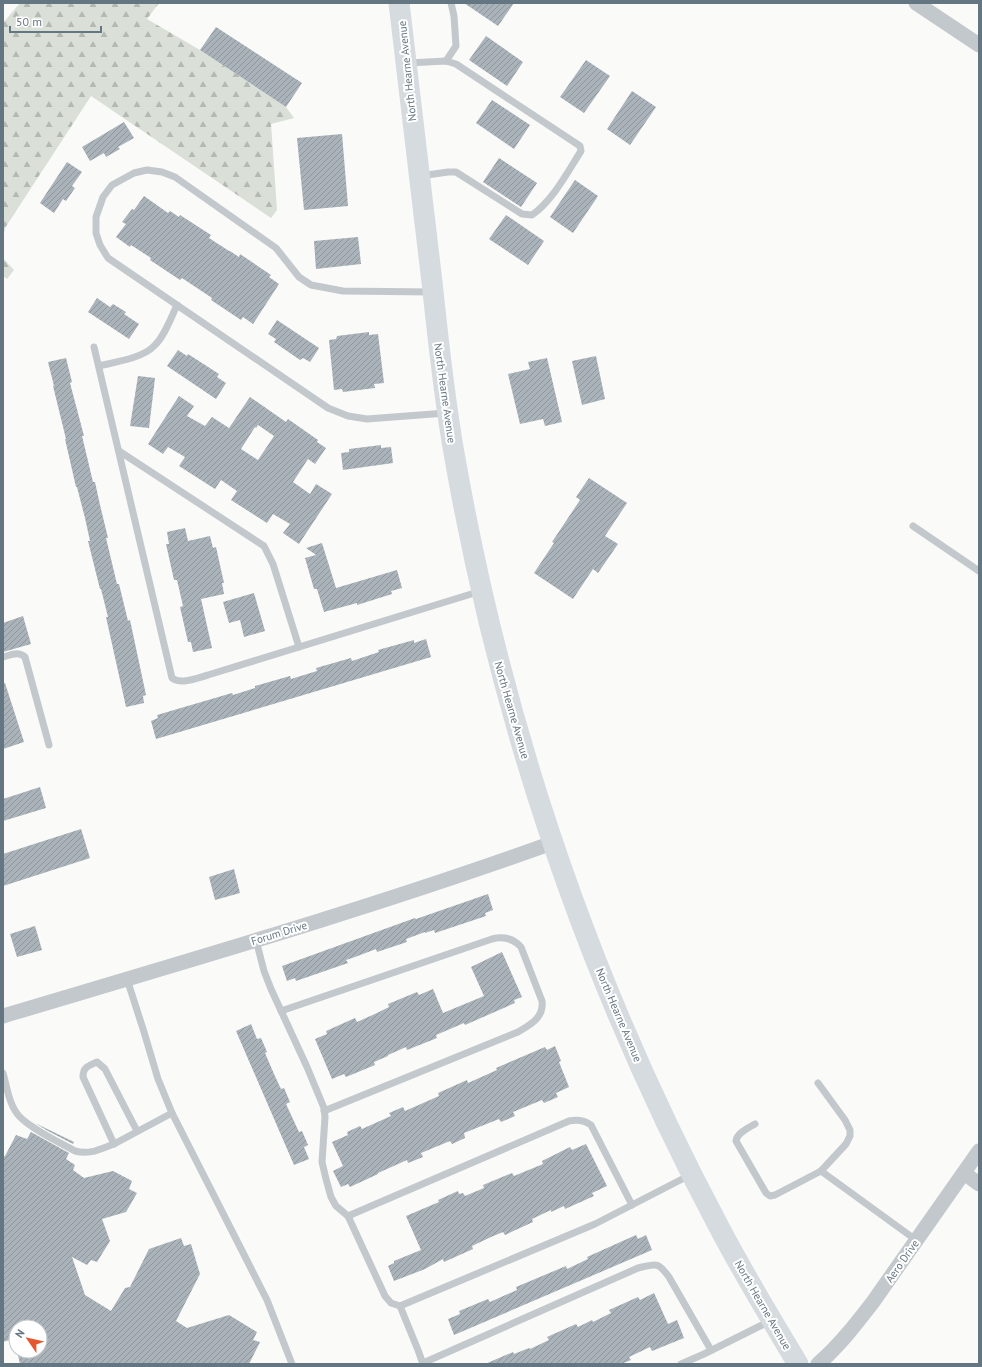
<svg xmlns="http://www.w3.org/2000/svg" width="982" height="1367" font-family="'PT Sans',sans-serif">
	<style>
		.forest { fill: url(#forest-firs) }
		.building { fill: url(#building-hatch); fill-rule: evenodd }
		.lines { fill: none; stroke-linecap: round; stroke-linejoin: round }
		.service { stroke: #c3c8cc; stroke-width: 7 }
		.minor { stroke: #c3c8cc; stroke-width: 15 }
		.secondary { stroke: #d6dbdf; stroke-width: 21 }
		.labels { text-anchor: middle; dominant-baseline: central; stroke-width: 4; stroke-linejoin: round; paint-order: stroke }
		.street-label { font-size: 11px; fill: #657683; stroke: #fff }
	</style>
	<defs>
		<pattern id="forest-firs" width="22" height="20" patternUnits="userSpaceOnUse"><rect width="22" height="20" fill="#dadfd7"/><path d="M5 1l3.5 6h-7zM16 11l3.5 6h-7z" fill="#b4b9b4"/></pattern>
		<pattern id="building-hatch" width="6" height="6" patternUnits="userSpaceOnUse"><rect width="6" height="6" fill="#aab3b9"/><path d="M-1 1l2-2M0 6l6-6M5 7l2-2" fill="none" stroke="#8e969c"/></pattern>
	</defs>
	<rect width="100%" height="100%" fill="#fafaf8"/>
	<g class="forest">
		<path d="M 20,3 L 159,3 L 147,19 L 200,50 L 286,107 L 294,118 L 271,124 L 277,210 L 271,218 L 91,96 L 5,228 L 3,239 L 3,23 Z"/>
		<path d="M 3,258 L 14,270 L 7,279 L 3,276 Z"/>
	</g>
	<g class="building">
		<path d="M 464,3 L 514,3 L 498,26 Z"/>
		<path d="M 216,27 L 302,83 L 286,107 L 200,50 Z"/>
		<path d="M 486,36 L 523,62 L 507,86 L 469,60 Z"/>
		<path d="M 586,60 L 610,76 L 584,113 L 560,97 Z"/>
		<path d="M 632,91 L 656,107 L 630,145 L 607,129 Z"/>
		<path d="M 492,100 L 530,125 L 514,149 L 476,123 Z"/>
		<path d="M 124,122 L 134,138 L 118,147 L 120,149 L 106,157 L 104,153 L 90,161 L 82,147 Z"/>
		<path d="M 342,134 L 348,206 L 304,210 L 297,138 Z"/>
		<path d="M 499,158 L 537,183 L 521,207 L 483,182 Z"/>
		<path d="M 67,162 L 82,172 L 72,186 L 75,188 L 66,201 L 63,199 L 54,213 L 40,203 Z"/>
		<path d="M 575,180 L 598,196 L 573,233 L 550,217 Z"/>
		<path d="M 144,196 L 168,213 L 170,211 L 179,217 L 180,215 L 211,235 L 209,238 L 229,251 L 230,251 L 239,257 L 240,254 L 271,275 L 269,277 L 279,284 L 253,324 L 243,317 L 241,320 L 211,300 L 212,298 L 182,278 L 180,280 L 150,260 L 151,258 L 131,245 L 130,247 L 116,237 L 126,224 L 122,222 L 132,209 L 134,210 Z"/>
		<path d="M 506,215 L 544,241 L 528,265 L 489,239 Z"/>
		<path d="M 358,237 L 361,264 L 316,269 L 314,241 Z"/>
		<path d="M 97,298 L 110,307 L 113,304 L 126,312 L 124,314 L 139,324 L 129,339 L 88,312 Z"/>
		<path d="M 277,320 L 319,348 L 310,362 L 303,358 L 300,360 L 274,342 L 276,339 L 268,334 Z"/>
		<path d="M 369,332 L 369,335 L 378,334 L 384,383 L 374,384 L 375,388 L 343,392 L 342,389 L 334,390 L 329,340 L 336,339 L 337,336 Z"/>
		<path d="M 178,350 L 187,356 L 188,354 L 219,374 L 217,377 L 226,383 L 216,399 L 167,366 Z"/>
		<path d="M 596,356 L 605,399 L 582,405 L 572,361 Z"/>
		<path d="M 66,358 L 72,382 L 70,383 L 84,436 L 82,436 L 93,482 L 95,482 L 100,505 L 108,538 L 106,538 L 117,584 L 119,584 L 128,621 L 130,620 L 146,695 L 143,696 L 144,703 L 126,707 L 106,617 L 108,617 L 101,589 L 100,589 L 88,541 L 90,541 L 85,518 L 77,487 L 76,487 L 65,439 L 66,439 L 53,386 L 54,386 L 48,362 Z"/>
		<path d="M 547,358 L 562,422 L 545,426 L 543,419 L 520,424 L 508,374 L 530,369 L 528,362 Z"/>
		<path d="M 138,376 L 155,378 L 149,428 L 130,426 Z"/>
		<path d="M 179,396 L 194,406 L 187,416 L 205,426 L 212,417 L 229,428 L 250,397 L 286,422 L 288,419 L 318,440 L 317,442 L 326,448 L 315,464 L 308,459 L 293,482 L 310,494 L 316,484 L 332,494 L 299,544 L 283,533 L 290,524 L 273,514 L 267,523 L 231,500 L 237,491 L 221,480 L 215,489 L 179,466 L 185,457 L 168,447 L 163,454 L 148,444 ZM 258,425 L 274,436 L 258,460 L 241,449 L 255,427 L 256,428 Z"/>
		<path d="M 381,445 L 381,448 L 391,447 L 393,463 L 343,470 L 341,453 L 349,452 L 349,449 Z"/>
		<path d="M 589,478 L 627,503 L 605,536 L 618,544 L 598,573 L 593,569 L 573,599 L 534,573 L 554,543 L 552,542 L 580,500 L 576,497 Z"/>
		<path d="M 185,528 L 188,541 L 210,536 L 213,548 L 216,547 L 224,583 L 222,583 L 224,594 L 201,599 L 212,648 L 193,652 L 191,642 L 188,642 L 180,607 L 183,606 L 177,580 L 174,580 L 166,544 L 169,544 L 167,532 Z"/>
		<path d="M 322,543 L 336,588 L 397,570 L 402,588 L 391,591 L 392,594 L 357,605 L 357,603 L 324,612 L 317,589 L 314,589 L 305,558 L 316,555 L 306,548 Z"/>
		<path d="M 254,593 L 265,631 L 244,637 L 240,620 L 229,623 L 223,602 Z"/>
		<path d="M 23,616 L 31,644 L 3,652 L 3,623 Z"/>
		<path d="M 426,639 L 431,657 L 156,739 L 151,721 L 158,718 L 157,715 L 232,693 L 233,695 L 255,688 L 255,686 L 290,676 L 291,679 L 317,671 L 316,668 L 351,658 L 352,661 L 379,652 L 378,650 L 414,640 L 414,643 Z"/>
		<path d="M 3,683 L 5,683 L 24,742 L 3,749 Z"/>
		<path d="M 40,787 L 46,808 L 3,821 L 3,799 Z"/>
		<path d="M 81,829 L 90,858 L 3,886 L 3,854 Z"/>
		<path d="M 234,869 L 240,893 L 215,900 L 209,877 Z"/>
		<path d="M 488,894 L 493,910 L 485,913 L 486,916 L 435,933 L 434,930 L 425,933 L 425,932 L 406,939 L 407,942 L 377,952 L 376,949 L 355,957 L 346,960 L 348,963 L 296,981 L 295,978 L 287,981 L 282,966 L 415,918 L 416,919 Z"/>
		<path d="M 35,926 L 42,950 L 17,957 L 10,934 Z"/>
		<path d="M 502,952 L 522,997 L 514,1000 L 515,1003 L 465,1025 L 464,1023 L 436,1035 L 437,1038 L 407,1050 L 406,1047 L 388,1055 L 388,1056 L 374,1062 L 375,1065 L 346,1077 L 344,1074 L 332,1079 L 315,1039 L 327,1034 L 326,1031 L 355,1018 L 357,1022 L 377,1013 L 389,1007 L 388,1004 L 417,992 L 419,995 L 433,989 L 443,1013 L 484,996 L 471,967 Z"/>
		<path d="M 251,1024 L 257,1039 L 261,1038 L 267,1052 L 265,1053 L 274,1074 L 281,1089 L 284,1088 L 290,1102 L 286,1104 L 299,1132 L 302,1131 L 308,1145 L 304,1147 L 309,1159 L 294,1165 L 236,1031 Z"/>
		<path d="M 555,1046 L 561,1061 L 559,1062 L 569,1087 L 556,1093 L 558,1097 L 544,1103 L 542,1100 L 513,1112 L 515,1116 L 501,1122 L 499,1119 L 464,1133 L 465,1138 L 452,1144 L 450,1141 L 421,1153 L 423,1157 L 408,1163 L 407,1160 L 378,1173 L 378,1174 L 350,1187 L 348,1184 L 341,1187 L 333,1171 L 343,1166 L 332,1142 L 348,1135 L 347,1132 L 360,1126 L 362,1129 L 391,1116 L 389,1113 L 403,1107 L 405,1111 L 439,1096 L 438,1093 L 467,1080 L 468,1083 L 497,1070 L 496,1068 L 545,1047 L 547,1050 Z"/>
		<path d="M 35,1123 L 74,1142 L 73,1144 L 48,1131 Z"/>
		<path d="M 31,1132 L 69,1153 L 66,1159 L 75,1165 L 73,1170 L 84,1178 L 113,1171 L 132,1181 L 129,1189 L 137,1193 L 126,1212 L 102,1219 L 110,1241 L 97,1262 L 91,1260 L 87,1265 L 72,1257 L 85,1295 L 111,1311 L 125,1288 L 130,1287 L 149,1249 L 181,1238 L 184,1246 L 191,1244 L 200,1274 L 176,1321 L 187,1328 L 229,1315 L 257,1332 L 253,1340 L 260,1342 L 249,1364 L 20,1364 L 17,1351 L 40,1351 L 40,1327 L 16,1327 L 16,1338 L 3,1342 L 3,1157 L 5,1156 L 16,1135 L 27,1139 Z"/>
		<path d="M 586,1144 L 607,1186 L 592,1193 L 594,1196 L 565,1209 L 564,1206 L 551,1212 L 551,1210 L 532,1219 L 533,1222 L 505,1235 L 503,1232 L 491,1237 L 472,1246 L 473,1249 L 444,1262 L 443,1259 L 425,1269 L 394,1281 L 388,1266 L 394,1263 L 394,1261 L 421,1250 L 406,1216 L 439,1202 L 438,1200 L 458,1191 L 459,1194 L 463,1193 L 465,1196 L 484,1188 L 483,1185 L 512,1173 L 514,1176 L 543,1164 L 542,1161 L 570,1147 L 572,1150 Z"/>
		<path d="M 636,1235 L 638,1239 L 646,1235 L 652,1250 L 454,1335 L 448,1319 L 460,1314 L 459,1311 L 488,1299 L 490,1302 L 517,1290 L 516,1287 L 566,1266 L 567,1269 L 588,1259 L 587,1257 Z"/>
		<path d="M 654,1293 L 668,1324 L 677,1320 L 684,1338 L 652,1351 L 650,1347 L 629,1357 L 631,1360 L 621,1364 L 485,1364 L 513,1352 L 514,1354 L 529,1348 L 530,1349 L 549,1340 L 547,1337 L 576,1324 L 578,1327 L 592,1320 L 593,1322 L 611,1313 L 609,1310 L 638,1297 L 640,1300 Z"/>
	</g>
	<g class="lines">
		<g class="service">
			<path d="M 446,61 L 456,46 L 454,16 L 451,3"/>
			<path d="M 408,63 L 446,61 L 456,64 L 574,142 L 580,146 L 581,151 C 567,173 553,200 532,215 L 522,214 L 456,172 L 448,172 L 420,176"/>
			<path d="M 431,292 L 343,291 L 311,285 L 299,277 L 276,248 L 175,177 L 162,172 L 147,170 L 134,173 L 112,185 L 103,197 L 96,217 L 96,233 L 100,245 L 108,258 L 328,408 L 348,416 L 367,419 L 446,413"/>
			<path d="M 94,347 L 172,678 C 181,685 197,678 208,675 L 481,591"/>
			<path d="M 99,366 C 115,362 143,358 154,346 C 164,337 171,318 177,305"/>
			<path d="M 119,451 L 264,546 L 273,564 L 299,647"/>
			<path d="M 913,526 L 979,571"/>
			<path d="M 3,657 C 11,655 18,651 25,657 L 49,745"/>
			<path d="M 256,940 L 264,971 L 271,989 L 307,1067 L 324,1108 L 325,1117 L 322,1162 L 326,1179 L 331,1197 L 336,1206 L 348,1216 L 385,1296 L 391,1303 L 400,1306 L 418,1350 L 423,1364"/>
			<path d="M 127,979 L 144,1032 L 158,1079 L 172,1113 L 267,1300 L 292,1364"/>
			<path d="M 281,1011 L 492,939 C 504,936 513,938 521,947 L 542,1001 C 544,1018 530,1025 518,1032 L 324,1111"/>
			<path d="M 3,1073 C 7,1087 9,1105 19,1116 C 31,1129 59,1142 75,1151 C 90,1155 100,1149 114,1144"/>
			<path d="M 818,1083 L 845,1120 L 850,1130 L 850,1136 L 846,1144 L 821,1171 L 916,1240"/>
			<path d="M 755,1124 C 748,1128 737,1133 736,1141 L 766,1193 L 770,1196 L 775,1195 L 821,1171"/>
			<path d="M 137,1131 L 105,1069 L 97,1062 C 88,1066 83,1067 83,1077 L 114,1144 L 172,1113"/>
			<path d="M 348,1216 L 569,1121 C 578,1119 584,1120 591,1125 L 632,1205"/>
			<path d="M 400,1306 L 595,1224 L 690,1175"/>
			<path d="M 423,1363 L 638,1268 C 657,1264 657,1261 669,1277 L 711,1350"/>
			<path d="M 681,1364 L 704,1354 L 770,1321"/>
		</g>
		<g class="minor">
			<path d="M 916,3 L 979,45"/>
			<path d="M 3,1016 C 187,961 372,908 552,843"/>
			<path d="M 964,1173 L 979,1184"/>
			<path d="M 818,1364 C 839,1346 856,1324 873,1302 L 979,1151"/>
		</g>
		<path class="secondary" d="M 399,3 C 410,96 421,189 432,282 C 438,339 444,397 454,453 C 501,723 590,985 719,1227 C 743,1273 771,1319 798,1364"/>
	</g>
	<g class="labels">
		<g class="street-label">
			<text transform="translate(407 71) rotate(-96)">North Hearne Avenue</text>
			<text transform="translate(445 393) rotate(82)">North Hearne Avenue</text>
			<text transform="translate(512 710) rotate(74)">North Hearne Avenue</text>
			<text transform="translate(279 933) rotate(-17)">Forum Drive</text>
			<text transform="translate(619 1015) rotate(67)">North Hearne Avenue</text>
			<text transform="translate(902 1261) rotate(-55)">Aero Drive</text>
			<text transform="translate(763 1305) rotate(60)">North Hearne Avenue</text>
		</g>
	</g>
	<rect width="982" height="1367" fill="none" stroke="#657683" stroke-width="8"/>
	<g transform="translate(28 1339) rotate(304)"><circle r="19" fill="#ffffff" stroke="#c1c8cd"/>
	<path d="M0-3L7 15L0 10L-7 15Z" fill="#e4572e"/>
	<text y="-6" font-size="11" font-weight="bold" text-anchor="middle" fill="#657683">N</text>
	</g>
	<path d="M10 26v6h91v-6" fill="none" stroke="#657683" stroke-width="2"/>
	<text x="16" y="26" font-size="12" fill="#657683" stroke="#ffffff" stroke-width="3" paint-order="stroke">50 m</text>
</svg>
